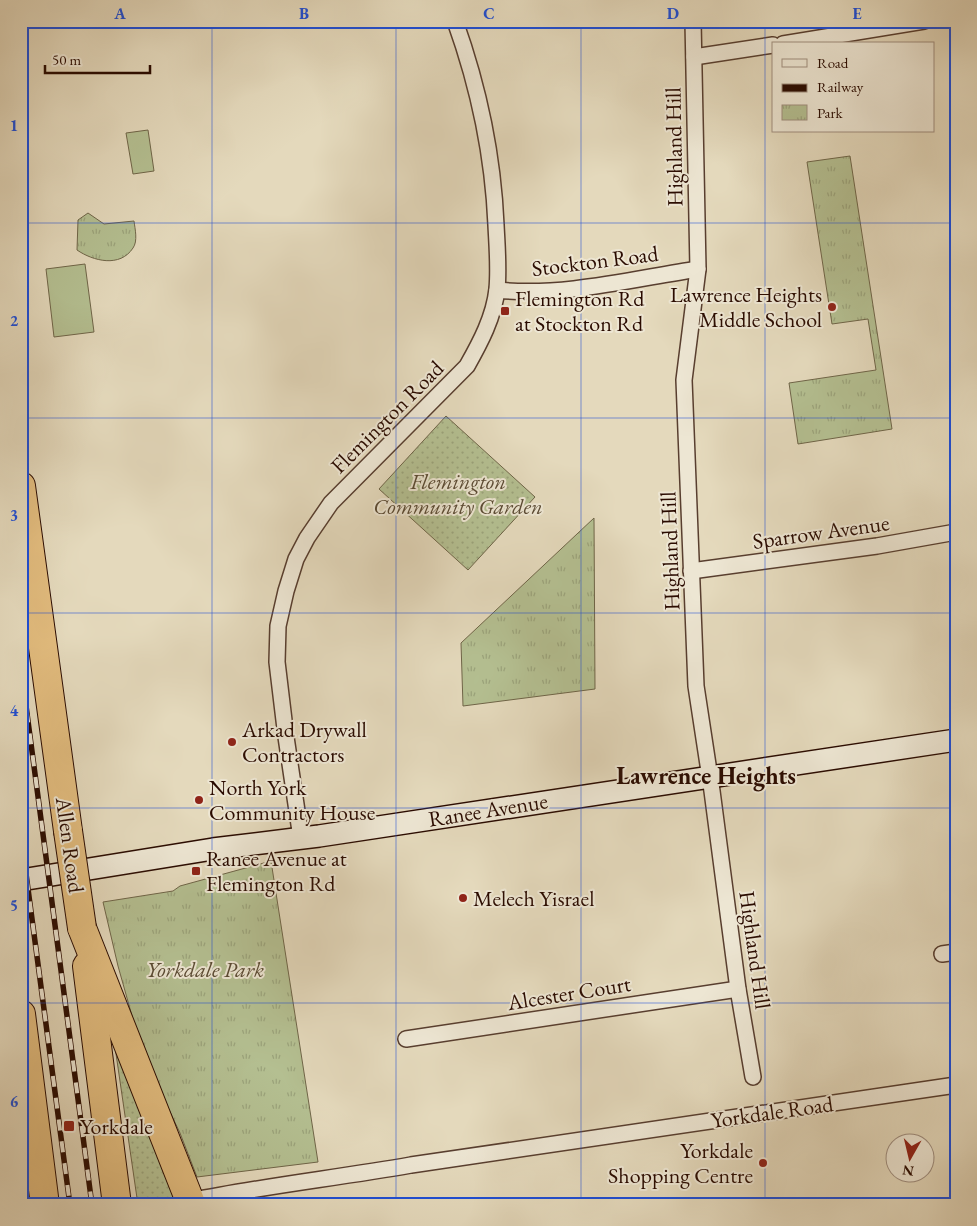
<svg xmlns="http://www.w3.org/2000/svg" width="977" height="1226" font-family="'EB Garamond',serif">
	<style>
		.grass { fill: url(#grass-dots); stroke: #6f6548 }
		.park { fill: url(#park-tufts); stroke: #6f6548 }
		.pitch { fill: #b4bf91; stroke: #6f6548 }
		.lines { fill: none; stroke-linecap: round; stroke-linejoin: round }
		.street-casing { stroke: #583e2f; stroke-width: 18 }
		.secondary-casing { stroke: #2a0b00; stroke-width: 24 }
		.highway-casing { stroke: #2a0b00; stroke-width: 30 }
		.street { stroke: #ede6d3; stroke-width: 15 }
		.secondary { stroke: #ede6d3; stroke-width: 21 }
		.highway { stroke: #e2bc7e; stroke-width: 28 }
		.rail-casing { stroke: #2a0b00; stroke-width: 5.5 }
		.rail { stroke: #ede6d3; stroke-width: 4; stroke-dasharray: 11; stroke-linecap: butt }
		.highway-bridge-casing { stroke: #2a0b00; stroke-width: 30; stroke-linecap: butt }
		.highway-bridge { stroke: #e2bc7e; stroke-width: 28 }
		.grid { fill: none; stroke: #1d4ed8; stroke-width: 1; stroke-opacity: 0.55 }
		.poi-dot { fill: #8f2418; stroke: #ede6d3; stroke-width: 2 }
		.labels { text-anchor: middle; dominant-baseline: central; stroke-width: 4; stroke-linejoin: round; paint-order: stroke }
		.street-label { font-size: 22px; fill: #2a0b00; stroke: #ede6d3 }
		.poi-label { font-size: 22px; fill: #2a0b00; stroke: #ede6d3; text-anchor: start }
		.park-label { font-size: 22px; font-style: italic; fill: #5a4a33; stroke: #ede6d3 }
		.neighbourhood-label { font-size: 24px; font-weight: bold; fill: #2a0b00; stroke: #ede6d3 }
		.neatline { fill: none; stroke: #1d4ed8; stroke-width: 2 }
		.grid-label { font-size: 16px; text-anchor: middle; font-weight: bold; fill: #1d4ed8 }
	</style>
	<defs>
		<pattern id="grass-dots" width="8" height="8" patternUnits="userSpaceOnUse" patternTransform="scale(1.25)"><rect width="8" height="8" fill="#b4bf91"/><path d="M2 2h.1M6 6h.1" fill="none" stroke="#9ba37b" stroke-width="1.8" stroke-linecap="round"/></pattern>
		<pattern id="park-tufts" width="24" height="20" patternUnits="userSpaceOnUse" patternTransform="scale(1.25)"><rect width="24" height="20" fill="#b4bf91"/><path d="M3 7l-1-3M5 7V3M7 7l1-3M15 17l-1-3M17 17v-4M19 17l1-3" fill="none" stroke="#9ba37b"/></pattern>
	</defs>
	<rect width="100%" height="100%" fill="#e4d9bc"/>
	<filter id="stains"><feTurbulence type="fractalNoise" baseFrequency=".004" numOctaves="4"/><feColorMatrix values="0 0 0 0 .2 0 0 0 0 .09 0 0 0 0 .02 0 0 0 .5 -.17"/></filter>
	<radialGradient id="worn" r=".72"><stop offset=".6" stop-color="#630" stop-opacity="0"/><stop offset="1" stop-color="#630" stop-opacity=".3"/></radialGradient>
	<g class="grass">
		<path d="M 446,416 L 535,497 L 468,570 L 379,489 Z"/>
		<path d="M 114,1040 L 180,1205 L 138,1205 Z"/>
	</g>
	<g class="park">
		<path d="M 850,156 L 892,429 L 798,444 L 789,383 L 876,370 L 868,319 L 832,324 L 807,162 Z"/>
		<path d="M 88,213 L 104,224 L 134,221 C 135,229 138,241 133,248 C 120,268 93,261 77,250 L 78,220 Z"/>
		<path d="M 594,518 L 595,689 L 463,706 L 461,643 Z"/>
		<path d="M 271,861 L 318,1162 L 197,1177 L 180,1133 L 143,1055 L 118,966 L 103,902 L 173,891 L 180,886 Z"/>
	</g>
	<g class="pitch">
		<path d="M 148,130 L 154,171 L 133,174 L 126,133 Z"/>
		<path d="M 85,264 L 94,332 L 54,337 L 46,269 Z"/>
	</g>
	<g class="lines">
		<g class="street-casing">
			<g id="street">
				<path d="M 693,21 L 698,269 L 684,380 L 696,686 L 712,791 L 738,989 L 753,1077"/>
				<path d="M 783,44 L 924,21"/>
				<path d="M 694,57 L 773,45"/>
				<path d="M 497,290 C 564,297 632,279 698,269"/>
				<path d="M 691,571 L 877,546 L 956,532"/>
				<path d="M 301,838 L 286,737 L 277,662 L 278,626 L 286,591 L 296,559 L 307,538 L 331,503 L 467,366 C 480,343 494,317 497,289 C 499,268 497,246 496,225 C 493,154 479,88 455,21"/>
				<path d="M 942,954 L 956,952"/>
				<path d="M 406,1039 L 738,989"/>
				<path d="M 188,1205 L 190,1201 C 263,1186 337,1178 411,1165 L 956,1085"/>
			</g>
		</g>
		<g class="secondary-casing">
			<path id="secondary" d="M 21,880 L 213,849 L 319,836 L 956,740"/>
		</g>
		<g class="highway-casing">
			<g id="highway">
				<path d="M 21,486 L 68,831"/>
				<path d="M 82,928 L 190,1201"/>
				<path d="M 87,966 L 117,1205"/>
				<path d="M 21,1014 L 45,1205"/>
			</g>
		</g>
		<use href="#street" class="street"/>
		<use href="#secondary" class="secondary"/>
		<use href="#highway" class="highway"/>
		<g class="rail-casing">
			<g id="rail">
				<path d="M 21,668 L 92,1205"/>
				<path d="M 21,836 L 70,1205"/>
			</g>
		</g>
		<use href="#rail" class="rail"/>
		<g class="highway-bridge-casing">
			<path id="highway-bridge" d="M 68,831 L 82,928"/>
		</g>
		<use href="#highway-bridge" class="highway-bridge"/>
	</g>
	<path class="grid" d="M 212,21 L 212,1205M 396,21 L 396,1205M 581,21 L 581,1205M 765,21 L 765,1205M 21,223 L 956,223M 21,418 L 956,418M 21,613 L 956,613M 21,808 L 956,808M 21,1003 L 956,1003"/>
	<g class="poi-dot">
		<circle cx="832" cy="307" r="5"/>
		<rect x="500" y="306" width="10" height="10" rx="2.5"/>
		<circle cx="232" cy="742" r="5"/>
		<circle cx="199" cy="800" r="5"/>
		<rect x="191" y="866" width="10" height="10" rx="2.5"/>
		<circle cx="463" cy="898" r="5"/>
		<rect x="63" y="1120" width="12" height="12" rx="2.5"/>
		<circle cx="763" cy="1163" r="5"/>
	</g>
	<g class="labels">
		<g class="street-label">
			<text transform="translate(674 147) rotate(-91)">Highland Hill</text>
			<text transform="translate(595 261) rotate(-7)">Stockton Road</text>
			<text transform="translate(387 417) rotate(-45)">Flemington Road</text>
			<text transform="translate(821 532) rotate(-8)">Sparrow Avenue</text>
			<text transform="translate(670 551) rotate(-92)">Highland Hill</text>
			<text transform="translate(488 810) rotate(-9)">Ranee Avenue</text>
			<text transform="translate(70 845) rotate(82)">Allen Road</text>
			<text transform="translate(755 950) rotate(82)">Highland Hill</text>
			<text transform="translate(569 993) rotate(-9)">Alcester Court</text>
			<text transform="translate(772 1112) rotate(-8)">Yorkdale Road</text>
		</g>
		<g class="poi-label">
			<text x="822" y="294" text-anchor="end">Lawrence Heights<tspan x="822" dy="25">Middle School</tspan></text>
			<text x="515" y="298">Flemington Rd<tspan x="515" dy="25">at Stockton Rd</tspan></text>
			<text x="242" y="729">Arkad Drywall<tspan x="242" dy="25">Contractors</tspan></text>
			<text x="209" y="787">North York<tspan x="209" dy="25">Community House</tspan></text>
			<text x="206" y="858">Ranee Avenue at<tspan x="206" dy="25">Flemington Rd</tspan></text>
			<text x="473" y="898">Melech Yisrael</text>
			<text x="80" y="1126">Yorkdale</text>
			<text x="753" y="1150" text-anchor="end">Yorkdale<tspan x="753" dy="25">Shopping Centre</tspan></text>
		</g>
		<g class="park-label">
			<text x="458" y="481">Flemington<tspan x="458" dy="25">Community Garden</tspan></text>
			<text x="205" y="969">Yorkdale Park</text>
		</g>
		<g class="neighbourhood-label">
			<text x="706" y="775">Lawrence Heights</text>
		</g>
	</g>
	<rect width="977" height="1226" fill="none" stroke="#e4d9bc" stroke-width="55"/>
	<rect x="772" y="42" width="162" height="90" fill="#ede6d3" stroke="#9f8e7f"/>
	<rect x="782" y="59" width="25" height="8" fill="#ede6d3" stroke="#9f8e7f"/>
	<text x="817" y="68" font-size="15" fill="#2a0b00">Road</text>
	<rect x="782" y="84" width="25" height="8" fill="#2a0b00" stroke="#9f8e7f"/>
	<text x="817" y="92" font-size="15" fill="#2a0b00">Railway</text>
	<rect x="782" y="105" width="25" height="15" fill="url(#park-tufts)" stroke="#9f8e7f"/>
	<text x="817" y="118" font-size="15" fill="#2a0b00">Park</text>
	<g transform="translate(910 1158) rotate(188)"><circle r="24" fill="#ede6d3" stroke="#9f8e7f"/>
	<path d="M0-4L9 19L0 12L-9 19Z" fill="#8f2418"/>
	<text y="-8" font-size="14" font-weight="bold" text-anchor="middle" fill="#2a0b00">N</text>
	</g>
	<path d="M45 65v8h105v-8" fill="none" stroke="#2a0b00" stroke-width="2.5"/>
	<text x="52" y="65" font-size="15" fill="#2a0b00" stroke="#ede6d3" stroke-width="4" paint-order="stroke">50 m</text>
	<rect x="28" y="28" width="922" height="1170" class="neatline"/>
	<g class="grid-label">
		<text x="120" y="19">A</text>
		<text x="304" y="19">B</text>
		<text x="489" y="19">C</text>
		<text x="673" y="19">D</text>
		<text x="857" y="19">E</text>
		<text x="14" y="131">1</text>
		<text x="14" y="326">2</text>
		<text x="14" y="521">3</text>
		<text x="14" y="716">4</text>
		<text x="14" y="911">5</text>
		<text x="14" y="1107">6</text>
	</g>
	<rect width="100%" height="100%" filter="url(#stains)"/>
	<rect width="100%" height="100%" fill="url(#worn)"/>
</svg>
